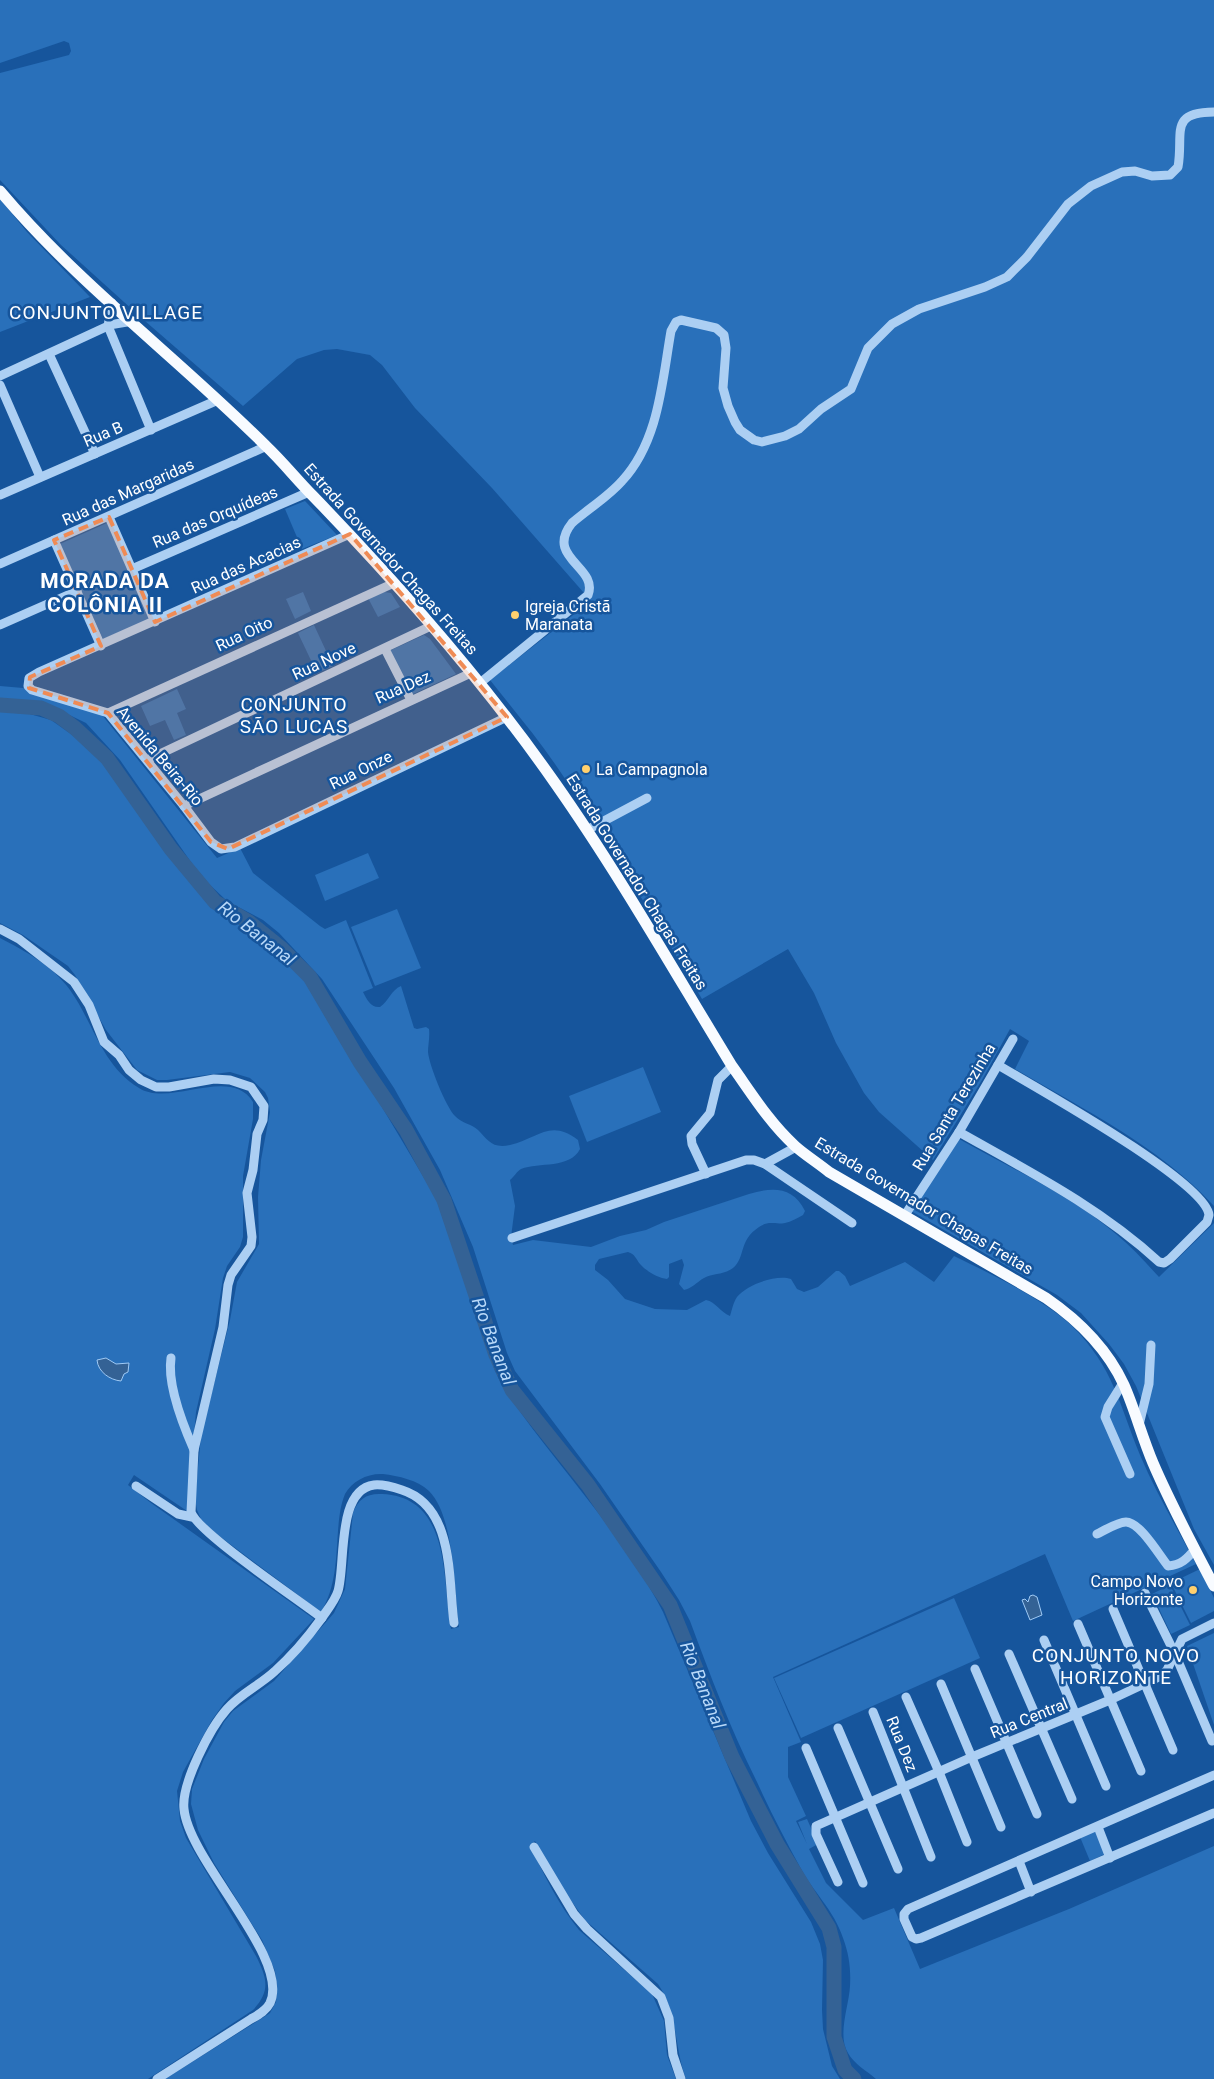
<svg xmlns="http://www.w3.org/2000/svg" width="1214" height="2079" font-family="Roboto,sans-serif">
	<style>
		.green { fill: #2970ba }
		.water { fill: #346295; stroke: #9fcaf5 }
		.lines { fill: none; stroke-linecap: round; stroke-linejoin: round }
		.river { stroke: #346295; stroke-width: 15 }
		.minor { stroke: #accff3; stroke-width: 9 }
		.major { stroke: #f8fbff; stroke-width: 11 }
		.marked { fill: #ef8b55; fill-opacity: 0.2; stroke: #ef8b55; stroke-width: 4; stroke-dasharray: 10 6; stroke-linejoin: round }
		.poi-dot { fill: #ffd06e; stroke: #16559c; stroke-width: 2 }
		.labels { text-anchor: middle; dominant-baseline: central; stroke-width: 5; stroke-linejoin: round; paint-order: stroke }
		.street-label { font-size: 16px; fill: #fff; stroke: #16559c }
		.poi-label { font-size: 16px; fill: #fff; stroke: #16559c; text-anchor: start }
		.water-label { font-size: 18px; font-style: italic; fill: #b9d9f9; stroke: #16559c }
		.quarter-label { font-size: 19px; letter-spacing: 1px; fill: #fff; stroke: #16559c }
		.district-label { font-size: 21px; font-weight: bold; letter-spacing: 1px; fill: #fff; stroke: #16559c }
	</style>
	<rect width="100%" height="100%" fill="#16559c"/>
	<g class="green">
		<path d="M 0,0 L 1214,0 L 1214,1206 C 1159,1146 1084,1110 1015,1069 L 1029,1041 L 1010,1029 L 982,1080 L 933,1160 L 879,1112 L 864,1093 L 836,1043 L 814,993 L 788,949 L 702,999 C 655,920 608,840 555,764 C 535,735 512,708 490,680 L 591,601 L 492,488 L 415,408 L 382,365 L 370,355 L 337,349 L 324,350 L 297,359 L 243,406 L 145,321 L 61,245 L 0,180 L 0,73 L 69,55 L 71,51 L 69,43 L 64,41 L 0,63 Z"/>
		<path d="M 0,199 L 27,232 L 90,297 L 0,332 Z"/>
		<path d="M 305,501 L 337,535 L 302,549 L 285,509 Z"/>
		<path d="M 107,523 L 151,619 L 103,639 L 60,544 Z"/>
		<path d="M 303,592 L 311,611 L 295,619 L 286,599 Z"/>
		<path d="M 384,592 L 391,593 L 400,607 L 378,617 L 368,598 Z"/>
		<path d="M 314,625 L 333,666 L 317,673 L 298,633 Z"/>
		<path d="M 424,635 L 430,639 L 456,674 L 411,695 L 389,651 Z"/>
		<path d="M 0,686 L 23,688 L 102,715 L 217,858 L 240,848 L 253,873 L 320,926 L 325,929 L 346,920 L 373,988 L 363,992 C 367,1000 371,1008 380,1007 C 389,1001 391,990 401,986 L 414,1028 L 417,1029 L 426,1027 L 429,1029 C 430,1037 428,1045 428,1052 C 429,1065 446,1107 455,1116 C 461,1123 472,1124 478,1130 C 488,1140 492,1149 510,1145 C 537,1139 550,1118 578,1140 L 580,1149 C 570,1169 539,1162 521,1169 C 517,1171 514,1177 510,1180 L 515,1206 L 511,1237 L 513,1245 L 533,1240 L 591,1247 L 620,1236 L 646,1230 L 664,1222 L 749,1194 C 772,1187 793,1186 805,1211 L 803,1215 C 797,1218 791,1222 785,1223 C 774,1225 770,1220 759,1227 C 738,1241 746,1257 733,1268 C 724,1275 713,1273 704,1278 C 697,1282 691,1289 684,1290 L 679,1284 L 684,1265 L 682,1259 L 669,1264 L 669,1277 L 667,1279 C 658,1278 646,1271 640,1264 C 636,1259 635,1254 628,1252 L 599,1259 L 595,1265 L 595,1270 L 608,1280 L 625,1299 L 655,1309 L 687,1310 L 706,1300 C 716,1302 720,1312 730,1316 C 732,1310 733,1303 737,1297 C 746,1285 776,1274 791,1279 L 797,1289 L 804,1292 L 818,1287 L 836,1271 L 839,1271 L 845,1276 L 850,1286 L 905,1262 L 934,1282 L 954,1256 C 991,1274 1042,1298 1072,1326 C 1114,1368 1119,1404 1140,1455 C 1156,1493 1177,1528 1196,1564 L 1073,1621 L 1045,1554 L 773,1677 L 801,1742 L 788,1747 L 788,1777 L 806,1816 L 796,1821 L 807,1844 L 798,1822 L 807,1819 L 818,1844 L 809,1849 L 826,1883 L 863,1920 L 894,1908 L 920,1969 L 1069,1909 L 1214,1846 L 1214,2079 L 876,2079 C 867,2071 854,2064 848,2053 C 837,2035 849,2006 850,1986 C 851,1969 849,1954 843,1938 C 834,1910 813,1892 800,1867 C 785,1839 770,1811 757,1782 C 731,1730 710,1675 690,1621 L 679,1600 L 661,1572 L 600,1484 L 515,1371 L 507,1353 L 473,1247 L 440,1170 L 394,1088 L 322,979 L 279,933 L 263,920 L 227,901 L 209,884 L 193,865 L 120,760 L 86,723 L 59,710 L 25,701 L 0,698 Z"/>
		<path d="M 177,689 L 186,709 L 177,713 L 186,735 L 174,740 L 165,720 L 150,726 L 141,706 Z"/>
		<path d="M 0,710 L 19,711 L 51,720 L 85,744 L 107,765 L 163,847 L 206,902 L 246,929 L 277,953 L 300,974 L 310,986 L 436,1198 L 485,1342 L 495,1371 L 505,1390 C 555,1465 621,1530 663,1612 L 751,1821 L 768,1853 L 811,1922 L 820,1944 L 823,1960 L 822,2010 L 823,2029 L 832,2066 L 840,2079 L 686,2079 C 674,2047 678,2013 658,1984 L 585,1920 L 567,1895 L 535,1841 L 530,1845 C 544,1875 558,1904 579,1930 L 652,1994 L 664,2021 L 667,2055 L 676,2079 L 165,2079 L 264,2017 L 270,2013 L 276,2002 L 277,1987 L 275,1971 L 262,1940 L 214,1863 L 198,1830 L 191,1804 L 192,1789 L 204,1759 L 224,1722 L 233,1711 L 274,1681 L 334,1613 L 345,1589 L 353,1513 C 358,1499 367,1493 382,1494 C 452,1497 442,1581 451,1629 L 459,1627 C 454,1592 455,1517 429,1491 C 418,1480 398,1476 383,1474 C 368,1473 352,1481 345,1494 C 340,1506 339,1519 338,1531 C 336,1560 336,1587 321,1612 L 210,1529 L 201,1519 L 197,1510 L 195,1499 L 201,1436 L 230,1320 L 237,1282 L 259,1244 L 258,1197 L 261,1160 L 270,1112 L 268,1098 L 265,1092 L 250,1078 L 230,1072 L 167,1080 L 157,1080 L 137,1070 L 106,1030 L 75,975 L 68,966 L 23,935 L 0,923 Z"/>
		<path d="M 368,853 L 379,878 L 325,901 L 315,875 Z"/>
		<path d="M 397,909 L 421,968 L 375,986 L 351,927 Z"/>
		<path d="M 0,938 C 25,951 53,966 70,990 C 93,1022 102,1066 139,1088 C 170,1108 230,1065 253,1102 L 253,1119 L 243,1176 L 243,1237 L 240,1247 L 227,1266 L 223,1278 L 215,1329 L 196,1412 L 187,1511 L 134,1475 L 128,1485 L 151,1503 L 314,1619 L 273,1663 L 235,1691 L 224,1703 L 212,1720 L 183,1772 L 177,1791 L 180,1821 L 186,1838 L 256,1956 C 267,1978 271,1991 253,2010 L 148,2079 L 0,2079 Z"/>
		<path d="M 643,1067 L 661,1112 L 587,1142 L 569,1096 Z"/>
		<path d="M 959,1139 C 1009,1167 1073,1197 1116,1234 C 1132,1247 1145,1262 1159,1277 L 1214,1223 L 1214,1565 L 1194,1529 L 1136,1386 L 1124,1364 L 1109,1344 L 1081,1313 L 1057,1295 L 911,1211 Z"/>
		<path d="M 1200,1569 L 1214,1598 L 1214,1611 L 1191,1623 L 1171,1583 Z"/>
		<path d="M 1170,1585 L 1190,1625 L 1171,1634 L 1152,1594 Z"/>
		<path d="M 954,1598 L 980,1658 L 801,1738 L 774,1678 Z"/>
		<path d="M 1214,1633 L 1214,1725 L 1187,1646 Z"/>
		<path d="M 1095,1831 L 1105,1854 L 1090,1861 L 1080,1837 Z"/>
	</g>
	<g class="water">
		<path d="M 106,1358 L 116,1364 L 129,1363 L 128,1372 L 124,1374 L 121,1381 C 110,1380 98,1372 97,1360 Z"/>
		<path d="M 1033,1595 L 1037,1597 L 1042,1615 L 1030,1620 L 1022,1600 L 1025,1599 L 1028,1602 L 1030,1596 Z"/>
	</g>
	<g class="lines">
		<path class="river" d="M 0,705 L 41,708 L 59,716 L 75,728 L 107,758 L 171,849 L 215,902 L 249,922 L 281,948 L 310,977 L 360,1062 L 406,1130 L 444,1200 L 496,1355 L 512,1390 L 588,1485 L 670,1605 L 732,1757 L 777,1844 L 829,1928 L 834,1947 L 834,2037 L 845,2070 L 854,2079"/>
		<g class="minor">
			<path d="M 109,325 L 133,321"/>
			<path d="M 108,326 L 151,430"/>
			<path d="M 49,354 L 95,454"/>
			<path d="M 0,376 L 108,326 L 112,303"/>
			<path d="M 0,385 L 40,477"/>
			<path d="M 0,495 L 218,400"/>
			<path d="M 109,517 L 155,622"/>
			<path d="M 350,534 L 39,672 L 29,678 L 28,686 L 32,690 L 108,713 L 184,806 L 211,842 L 221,849 L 235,847 L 507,717"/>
			<path d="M 54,540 L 101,646"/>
			<path d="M 0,564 L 267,446"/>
			<path d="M 132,569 L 309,492"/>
			<path d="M 0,625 L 77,591"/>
			<path d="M 385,649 L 411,700"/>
			<path d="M 480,683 L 588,595 C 599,567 544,558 572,523 C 588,509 608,497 622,481 C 659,441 662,382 671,331 L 676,322 L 681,320 L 716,328 L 724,335 L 726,348 L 723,388 L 728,406 L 735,422 L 740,430 L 754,440 L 762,442 L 785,436 L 799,429 L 821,409 L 851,389 L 868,348 L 892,324 L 919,309 L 985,287 L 1007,277 L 1027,257 L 1068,204 L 1091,186 L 1122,172 L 1135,171 L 1152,176 L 1170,175 L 1178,167 C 1184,134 1168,112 1214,112"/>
			<path d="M 108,713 L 394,583"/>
			<path d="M 147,760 L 431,626"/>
			<path d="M 184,806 L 471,673"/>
			<path d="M 587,830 L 647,798"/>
			<path d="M 0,929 L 19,939 L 74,982 L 89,1005 L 104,1042 L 119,1055 L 129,1070 L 141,1080 L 156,1087 L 169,1087 L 214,1079 L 230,1080 L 251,1087 L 264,1106 L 263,1120 L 257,1134 L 253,1170 L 247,1193 L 252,1237 L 251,1246 L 231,1275 L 228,1285 L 223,1327 L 194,1450 L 191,1512 C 197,1532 299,1600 322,1618"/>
			<path d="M 959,1132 C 1030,1172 1099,1207 1159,1262 L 1164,1263 L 1170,1259 L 1207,1222 L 1209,1215 C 1205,1181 1033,1086 998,1065"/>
			<path d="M 765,1164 L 796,1147"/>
			<path d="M 706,1174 L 692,1144 L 691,1136 L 710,1113 L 718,1080 L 732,1066"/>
			<path d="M 905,1215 L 959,1132 L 1013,1039"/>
			<path d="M 512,1238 L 746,1160 L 754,1160 L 765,1164 L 852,1223"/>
			<path d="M 171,1358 C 167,1384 183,1425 194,1450"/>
			<path d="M 1123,1383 L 1108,1407 L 1105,1417 L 1130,1474"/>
			<path d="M 1139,1425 L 1149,1384 L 1151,1345"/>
			<path d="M 136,1486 L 178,1514 L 192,1517"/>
			<path d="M 1097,1534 C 1105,1530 1118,1522 1126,1522 C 1140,1522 1159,1555 1168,1566 C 1181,1565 1187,1559 1195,1549"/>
			<path d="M 1145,1593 L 1175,1654 L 1212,1741"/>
			<path d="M 1113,1609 L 1173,1750"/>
			<path d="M 1078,1624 L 1141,1771"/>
			<path d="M 1044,1640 L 1106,1786"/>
			<path d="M 1009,1654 L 1072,1799"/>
			<path d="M 975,1669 L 1037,1814"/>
			<path d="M 941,1684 L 1001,1827"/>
			<path d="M 906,1697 L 939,1772 L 967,1842"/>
			<path d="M 873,1712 L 931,1857"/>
			<path d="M 838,1728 L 898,1869"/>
			<path d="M 806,1748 L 863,1883"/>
			<path d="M 1214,1775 L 908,1909 L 904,1914 L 904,1919 L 912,1937 L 916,1939 L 921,1938 L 1214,1813"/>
			<path d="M 1098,1827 L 1110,1858"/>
			<path d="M 534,1847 L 574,1914 L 587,1929 L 661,1997 L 669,2018 L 673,2055 L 681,2079"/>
			<path d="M 1019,1861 L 1031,1892"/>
			<path d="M 838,1882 L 816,1834 L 816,1826 L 972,1757 L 1110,1700 L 1161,1676 L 1167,1670 L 1182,1639 L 1214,1623"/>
			<path d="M 157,2079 L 251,2019 C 258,2015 266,2011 270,2003 C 291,1958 189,1861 184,1809 C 181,1784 210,1728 227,1709 C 240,1694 260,1685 275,1671 C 292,1656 308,1637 321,1619 C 327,1610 335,1601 338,1591 C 346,1564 336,1490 374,1485 C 383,1484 393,1487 402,1490 C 455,1507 448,1580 454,1623"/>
		</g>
		<path class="major" d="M 0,191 C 79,285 179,359 266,446 C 283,462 297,480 313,496 C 400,586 483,680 555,783 C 619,874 674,971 732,1066 C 752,1094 769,1122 795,1146 C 805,1155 818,1163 829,1172 L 1046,1298 C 1078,1320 1107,1348 1124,1385 C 1135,1410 1142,1437 1153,1463 C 1171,1505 1193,1546 1214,1586"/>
	</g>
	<path class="marked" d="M 109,517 L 155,622 L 350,534 L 507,717 L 228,849 L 211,842 L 108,713 L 29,688 L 30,677 L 101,646 L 54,540 Z"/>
	<g class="poi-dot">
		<circle cx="515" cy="615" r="5"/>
		<circle cx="586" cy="769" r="5"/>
		<circle cx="1193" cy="1590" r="5"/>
	</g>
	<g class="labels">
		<g class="street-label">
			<text transform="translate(103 434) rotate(-23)">Rua B</text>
			<text transform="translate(128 492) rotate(-24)">Rua das Margaridas</text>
			<text transform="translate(215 517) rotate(-23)">Rua das Orquídeas</text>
			<text transform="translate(391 559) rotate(48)">Estrada Governador Chagas Freitas</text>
			<text transform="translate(246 565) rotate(-24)">Rua das Acacias</text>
			<text transform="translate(244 634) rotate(-25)">Rua Oito</text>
			<text transform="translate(324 661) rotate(-25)">Rua Nove</text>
			<text transform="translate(403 687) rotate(-24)">Rua Dez</text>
			<text transform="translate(160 756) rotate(50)">Avenida Beira-Rio</text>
			<text transform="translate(361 770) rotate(-26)">Rua Onze</text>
			<text transform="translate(637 882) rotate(58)">Estrada Governador Chagas Freitas</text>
			<text transform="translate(954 1107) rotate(-59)">Rua Santa Terezinha</text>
			<text transform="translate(924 1206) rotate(31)">Estrada Governador Chagas Freitas</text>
			<text transform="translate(1029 1718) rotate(-22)">Rua Central</text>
			<text transform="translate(902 1744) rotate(68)">Rua Dez</text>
		</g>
		<g class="poi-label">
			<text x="525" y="606">Igreja Cristã<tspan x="525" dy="18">Maranata</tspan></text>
			<text x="596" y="769">La Campagnola</text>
			<text x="1183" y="1581" text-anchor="end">Campo Novo<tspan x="1183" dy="18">Horizonte</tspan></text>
		</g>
		<g class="water-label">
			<text transform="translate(257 933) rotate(38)">Rio Bananal</text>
			<text transform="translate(494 1341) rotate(69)">Rio Bananal</text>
			<text transform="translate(703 1685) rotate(68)">Rio Bananal</text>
		</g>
		<g class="quarter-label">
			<text x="106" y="312">CONJUNTO VILLAGE</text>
			<text x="294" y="704">CONJUNTO<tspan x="294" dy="22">SÃO LUCAS</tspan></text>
			<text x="1116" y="1655">CONJUNTO NOVO<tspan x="1116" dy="22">HORIZONTE</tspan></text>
		</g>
		<g class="district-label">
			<text x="105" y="581">MORADA DA<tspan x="105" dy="24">COLÔNIA II</tspan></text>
		</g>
	</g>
</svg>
